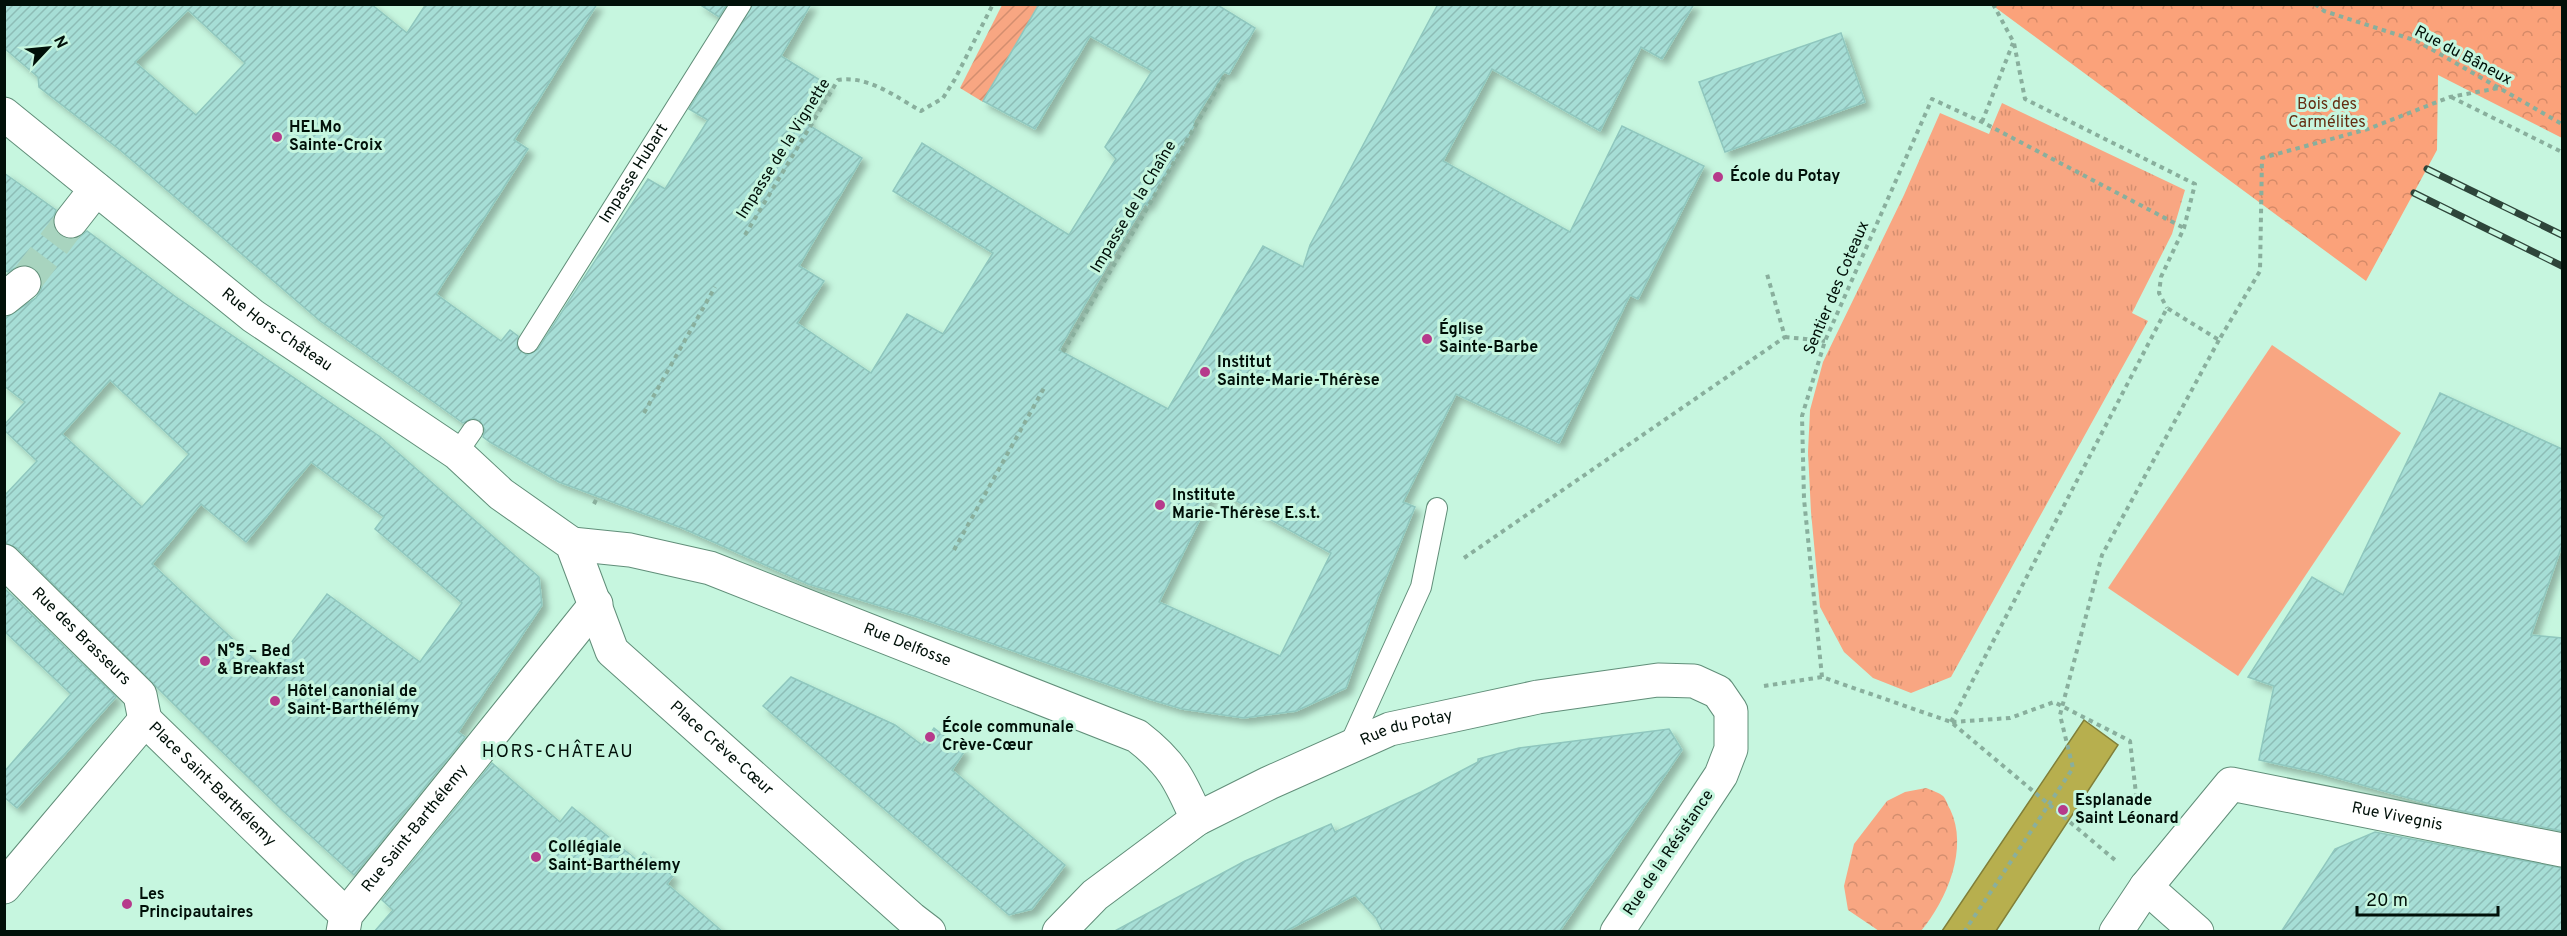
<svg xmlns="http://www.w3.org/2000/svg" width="2567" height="936" font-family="Overpass,sans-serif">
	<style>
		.grass { fill: url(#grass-tufts) }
		.forest { fill: url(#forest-crowns) }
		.park { fill: url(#park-crowns) }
		.garden { fill: url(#garden-furrows) }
		.pitch { fill: #f8a682 }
		.water { fill: #b7af4e; stroke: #807f39; stroke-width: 1.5 }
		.building { fill: url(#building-hatch); stroke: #8fc7be; stroke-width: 1.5; fill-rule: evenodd; filter: url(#shadow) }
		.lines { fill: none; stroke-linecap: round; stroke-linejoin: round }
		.street-tunnel { stroke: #a8d4bf; stroke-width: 33; stroke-dasharray: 33 16; stroke-linecap: butt }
		.lane-casing { stroke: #618e79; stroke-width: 22 }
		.street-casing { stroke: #618e79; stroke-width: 35 }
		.path { stroke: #89af9d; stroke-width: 4; stroke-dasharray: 4.5 4.5; stroke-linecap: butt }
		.lane { stroke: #fff; stroke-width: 20 }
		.street { stroke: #fff; stroke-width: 33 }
		.rail-casing { stroke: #2e453a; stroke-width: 7 }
		.rail { stroke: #c6f6df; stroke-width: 4.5; stroke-dasharray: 14; stroke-linecap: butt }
		.path-bridge { stroke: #89af9d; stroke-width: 4; stroke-dasharray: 4.5 4.5; stroke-linecap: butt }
		.poi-dot { fill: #b63a8b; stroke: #c6f6df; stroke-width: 2 }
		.labels { text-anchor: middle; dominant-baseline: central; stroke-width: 6; stroke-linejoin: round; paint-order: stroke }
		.street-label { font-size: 16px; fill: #011009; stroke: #c6f6df }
		.park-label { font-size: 16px; fill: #642c10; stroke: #c6f6df }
		.poi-label { font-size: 16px; font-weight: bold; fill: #011009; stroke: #c6f6df; text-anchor: start }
		.neighbourhood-label { font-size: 18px; letter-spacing: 1.5px; fill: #011009; stroke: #c6f6df }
	</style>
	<defs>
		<pattern id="grass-tufts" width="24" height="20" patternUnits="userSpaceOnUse" patternTransform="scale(1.5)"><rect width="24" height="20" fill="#f8a682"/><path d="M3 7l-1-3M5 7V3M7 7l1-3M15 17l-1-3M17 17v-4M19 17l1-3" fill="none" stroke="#d38e6f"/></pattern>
		<pattern id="forest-crowns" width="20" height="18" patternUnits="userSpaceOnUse" patternTransform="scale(1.5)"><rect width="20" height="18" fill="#fba27a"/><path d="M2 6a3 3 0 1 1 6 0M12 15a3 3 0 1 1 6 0" fill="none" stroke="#d58a68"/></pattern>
		<pattern id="park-crowns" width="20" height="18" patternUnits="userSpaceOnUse" patternTransform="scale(1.5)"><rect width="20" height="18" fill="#f8a682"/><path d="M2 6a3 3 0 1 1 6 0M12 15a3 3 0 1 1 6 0" fill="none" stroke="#d38e6f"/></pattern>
		<pattern id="garden-furrows" width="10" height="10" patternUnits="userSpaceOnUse" patternTransform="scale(1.5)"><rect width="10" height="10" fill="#f8a682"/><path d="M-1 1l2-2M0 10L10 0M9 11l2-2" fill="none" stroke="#d38e6f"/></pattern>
		<pattern id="building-hatch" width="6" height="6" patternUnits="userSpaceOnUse" patternTransform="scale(1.5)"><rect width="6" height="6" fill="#a6ded6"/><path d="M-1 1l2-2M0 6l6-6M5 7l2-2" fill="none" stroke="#8dbdb6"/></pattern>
		<filter id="shadow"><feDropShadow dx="5.5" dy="5.5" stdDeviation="3" flood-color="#0004"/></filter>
	</defs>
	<rect width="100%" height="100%" fill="#c6f6df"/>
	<path class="grass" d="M 2002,103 L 2185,190 L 2172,234 L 2132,313 L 2148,321 L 1951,677 L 1911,693 L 1873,678 L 1844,652 L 1820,607 L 1811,512 L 1808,452 L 1810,410 L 1823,362 L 1904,195 L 1940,113 L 1989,134 Z"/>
	<path class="forest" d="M 1992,5 L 2562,5 L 2562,138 L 2438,75 L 2437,150 L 2366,281 Z"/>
	<path class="park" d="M 1926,788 C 1931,790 1940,793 1943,796 C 1946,799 1948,806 1950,809 C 1969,848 1947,900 1921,931 L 1879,931 L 1848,910 L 1844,886 L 1854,844 L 1887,801 L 1905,792 Z"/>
	<path class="garden" d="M 1002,5 L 1040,5 L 983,102 L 960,88 Z"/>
	<path class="pitch" d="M 2272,345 L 2401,433 L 2238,676 L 2108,588 Z"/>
	<path class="water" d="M 2084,720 L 2118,745 L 1996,931 L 1942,931 Z"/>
	<g class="building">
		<path d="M 4,4 L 371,4 L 407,33 L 426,4 L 597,4 L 514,140 L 528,149 L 436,294 L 501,341 L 510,330 L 518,336 L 517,348 L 527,355 L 538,349 L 648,179 L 665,189 L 708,120 L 689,109 L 753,4 L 811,4 L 781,56 L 828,85 L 805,118 L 809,120 L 807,124 L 862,158 L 799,266 L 824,281 L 797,323 L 871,373 L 907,314 L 943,334 L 993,253 L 893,191 L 922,143 L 1069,235 L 1116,159 L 1105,147 L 1152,71 L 1090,36 L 1035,129 L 983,101 L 1038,6 L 1035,4 L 1216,4 L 1255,28 L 1229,74 L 1224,72 L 1193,122 L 1195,124 L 1147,205 L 1145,203 L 1112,257 L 1059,350 L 1168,409 L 1263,246 L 1303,267 L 1310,245 L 1438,4 L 1694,4 L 1662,59 L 1641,47 L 1600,131 L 1492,69 L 1443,161 L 1570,232 L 1622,126 L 1704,166 L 1638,299 L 1630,295 L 1559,443 L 1456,394 L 1403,502 L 1415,507 L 1378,597 L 1346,688 L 1296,711 L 1244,718 L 1182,709 L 1149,699 L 917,617 L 808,584 L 682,528 L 559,482 L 490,442 L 483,437 L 485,430 L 480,421 L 473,418 L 463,423 L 319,320 L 120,150 L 39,87 L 38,77 L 4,48 ZM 188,10 L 245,63 L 196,115 L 135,62 ZM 1215,489 L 1331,553 L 1280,656 L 1159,602 Z"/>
		<path d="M 699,4 L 727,4 L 719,17 Z"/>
		<path d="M 1841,33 L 1865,102 L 1725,152 L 1699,82 Z"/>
		<path d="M 4,173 L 56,210 L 53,218 L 53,227 L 60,236 L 69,240 L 77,239 L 87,231 L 176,297 L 379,436 L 539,577 L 542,605 L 458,732 L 465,737 L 354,875 L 283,811 L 212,742 L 17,548 L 4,543 L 4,496 L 37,461 L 4,430 L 4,425 L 25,402 L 4,386 L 4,319 L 36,298 L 41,290 L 43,281 L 39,272 L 30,265 L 21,265 L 8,272 L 4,270 ZM 110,380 L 189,454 L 142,507 L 62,434 ZM 311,462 L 384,517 L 375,529 L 462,603 L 420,662 L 327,594 L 269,673 L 152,564 L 201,504 L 246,542 Z"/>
		<path d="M 2440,393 L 2562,449 L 2562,545 L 2531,635 L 2562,638 L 2562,831 L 2437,806 L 2319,773 L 2259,760 L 2274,686 L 2248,677 L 2312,577 L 2343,595 Z"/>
		<path d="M 4,588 L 116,697 L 17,808 L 4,797 L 4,772 L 71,694 L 4,631 Z"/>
		<path d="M 791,677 L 895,725 L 922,745 L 934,728 L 964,752 L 952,770 L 1065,865 L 1032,909 L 1009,915 L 763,706 Z"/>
		<path d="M 1669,729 L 1682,750 L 1559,932 L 1383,932 L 1376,918 L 1355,895 L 1284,932 L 1113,932 L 1245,861 L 1331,824 L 1335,832 L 1421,792 L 1478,762 L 1478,759 L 1519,748 Z"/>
		<path d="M 492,763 L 560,822 L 572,807 L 638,861 L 644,852 L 673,876 L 667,884 L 723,932 L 374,932 L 393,910 L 382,900 Z"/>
		<path d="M 2375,832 L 2562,868 L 2562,932 L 2281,932 L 2335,849 Z"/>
	</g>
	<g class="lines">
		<path class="street-tunnel" d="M 24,283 L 71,221"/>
		<g class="lane-casing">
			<g id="lane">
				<path id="s1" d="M 528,343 L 741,4"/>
				<path d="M 457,453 L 473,430"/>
				<path d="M 1349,746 L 1421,587 L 1437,508"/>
			</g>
		</g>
		<g class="street-casing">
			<g id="street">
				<path id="s2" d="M 4,114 L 253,316 L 457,453 L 501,494 L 572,544 L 612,651 L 912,919 L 929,932"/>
				<path d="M 71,221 L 96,189"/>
				<path d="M 4,299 L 24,283"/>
				<path id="s3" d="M 572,544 L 630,550 L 710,568 L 1137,736 C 1172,763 1180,780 1197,819"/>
				<path id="s4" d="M 4,561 L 140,695 L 145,720"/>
				<path id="s5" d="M 145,720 L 346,915"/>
				<path d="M 4,887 L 145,720"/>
				<path d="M 2146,887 L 2197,932"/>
				<path id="s6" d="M 343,932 L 346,915 L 596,604"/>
				<path id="s7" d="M 1059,932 L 1095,895 L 1197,819 L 1269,783 L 1390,729 L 1538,697 L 1658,680 L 1694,681 L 1718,692 L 1731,711 L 1731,749 L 1721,775 L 1617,932"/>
				<path id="s8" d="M 2116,932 L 2146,887 L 2231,784 L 2562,850"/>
			</g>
		</g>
		<g class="path">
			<path d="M 1993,4 L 2014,43 L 2025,99 L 2195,184 L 2184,228 L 2161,277 L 2159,293 L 2167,308"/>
			<path d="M 2315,4 L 2324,11 L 2417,41 L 2562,124"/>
			<path d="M 2451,97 L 2562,152"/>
			<path d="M 1982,122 L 2013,43"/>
			<path d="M 745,235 L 838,80 C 868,75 896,97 921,111 L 943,98 L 955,79 L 993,4"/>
			<path d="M 1785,337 L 1825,341"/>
			<path d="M 1063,352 L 1225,75"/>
			<path d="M 644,413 L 715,287"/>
			<path d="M 594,504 L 598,496"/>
			<path d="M 954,550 L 1044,388"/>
			<path d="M 1464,558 L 1785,337 L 1767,274"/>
			<path d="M 1822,677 L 1804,499 L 1802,416 L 1825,341 L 1932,99 L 1982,122 L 2184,228"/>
			<path d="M 1764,686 L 1822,677 L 1951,722 L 2115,860"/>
			<path d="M 1951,722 L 2167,308 L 2219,340 L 2260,271 L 2262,158 L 2368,129 L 2450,97 L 2499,88"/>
			<path d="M 1952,722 L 2010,718 L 2054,702 L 2130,741 L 2140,829"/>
		</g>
		<use href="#lane" class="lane"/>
		<use href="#street" class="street"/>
		<g class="rail-casing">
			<g id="rail">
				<path d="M 2427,169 L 2562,235"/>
				<path d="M 2414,193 L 2562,266"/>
			</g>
		</g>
		<use href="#rail" class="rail"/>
		<path class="path-bridge" d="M 1964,932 L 2073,768 L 2060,715 L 2102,555 L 2219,340"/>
	</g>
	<g class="poi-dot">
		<circle cx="277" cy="137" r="6"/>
		<circle cx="1718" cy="177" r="6"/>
		<circle cx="1427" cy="339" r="6"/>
		<circle cx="1205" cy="372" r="6"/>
		<circle cx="1160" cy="505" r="6"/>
		<circle cx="205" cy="661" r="6"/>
		<circle cx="275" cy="701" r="6"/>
		<circle cx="930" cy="737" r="6"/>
		<circle cx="2063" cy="810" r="6"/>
		<circle cx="536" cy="857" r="6"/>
		<circle cx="127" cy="904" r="6"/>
	</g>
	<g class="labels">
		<g class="street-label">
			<text transform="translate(2463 56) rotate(28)">Rue du Bâneux</text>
			<text transform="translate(784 149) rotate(-58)">Impasse de la Vignette</text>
			<text stroke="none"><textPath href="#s1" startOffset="200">Impasse Hubart</textPath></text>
			<text transform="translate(1134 207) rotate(-59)">Impasse de la Chaîne</text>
			<text transform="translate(1837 288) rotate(-67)">Sentier des Coteaux</text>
			<text stroke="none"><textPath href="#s2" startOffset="348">Rue Hors-Château</textPath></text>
			<text stroke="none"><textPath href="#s4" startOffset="108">Rue des Brasseurs</textPath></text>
			<text stroke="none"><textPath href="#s3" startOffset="352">Rue Delfosse</textPath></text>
			<text stroke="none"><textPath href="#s7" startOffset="408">Rue du Potay</textPath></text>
			<text stroke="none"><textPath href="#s2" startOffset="974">Place Crève-Cœur</textPath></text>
			<text stroke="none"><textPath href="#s5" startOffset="93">Place Saint-Barthélemy</textPath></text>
			<text stroke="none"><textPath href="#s8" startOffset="357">Rue Vivegnis</textPath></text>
			<text stroke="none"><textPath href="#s6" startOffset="128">Rue Saint-Barthélemy</textPath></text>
			<text transform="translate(1669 853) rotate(-56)">Rue de la Résistance</text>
		</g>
		<g class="park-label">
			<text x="2327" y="105">Bois des<tspan x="2327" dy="18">Carmélites</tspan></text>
		</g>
		<g class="poi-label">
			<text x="289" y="128">HELMo<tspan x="289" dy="18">Sainte-Croix</tspan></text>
			<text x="1730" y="177">École du Potay</text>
			<text x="1439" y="330">Église<tspan x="1439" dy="18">Sainte-Barbe</tspan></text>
			<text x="1217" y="363">Institut<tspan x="1217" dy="18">Sainte-Marie-Thérèse</tspan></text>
			<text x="1172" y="496">Institute<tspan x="1172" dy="18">Marie-Thérèse E.s.t.</tspan></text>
			<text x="217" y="652">N°5 – Bed<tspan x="217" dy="18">&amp; Breakfast</tspan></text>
			<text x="287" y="692">Hôtel canonial de<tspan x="287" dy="18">Saint-Barthélémy</tspan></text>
			<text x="942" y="728">École communale<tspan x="942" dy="18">Crève-Cœur</tspan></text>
			<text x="2075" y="801">Esplanade<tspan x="2075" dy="18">Saint Léonard</tspan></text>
			<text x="548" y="848">Collégiale<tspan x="548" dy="18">Saint-Barthélemy</tspan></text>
			<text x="139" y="895">Les<tspan x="139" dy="18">Principautaires</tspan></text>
		</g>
		<g class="neighbourhood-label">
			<text x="558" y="752">HORS-CHÂTEAU</text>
		</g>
	</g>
	<rect width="2567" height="936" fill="none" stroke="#011009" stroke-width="12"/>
	<g transform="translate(48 48) rotate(64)" stroke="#c6f6df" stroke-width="4.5" paint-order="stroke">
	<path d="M0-4.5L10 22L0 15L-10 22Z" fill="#011009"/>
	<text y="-9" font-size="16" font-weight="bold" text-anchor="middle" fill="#011009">N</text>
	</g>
	<path d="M2357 906v9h141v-9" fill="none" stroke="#011009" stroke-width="3"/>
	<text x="2366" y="906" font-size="18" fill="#011009" stroke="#c6f6df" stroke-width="4.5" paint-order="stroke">20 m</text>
</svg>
